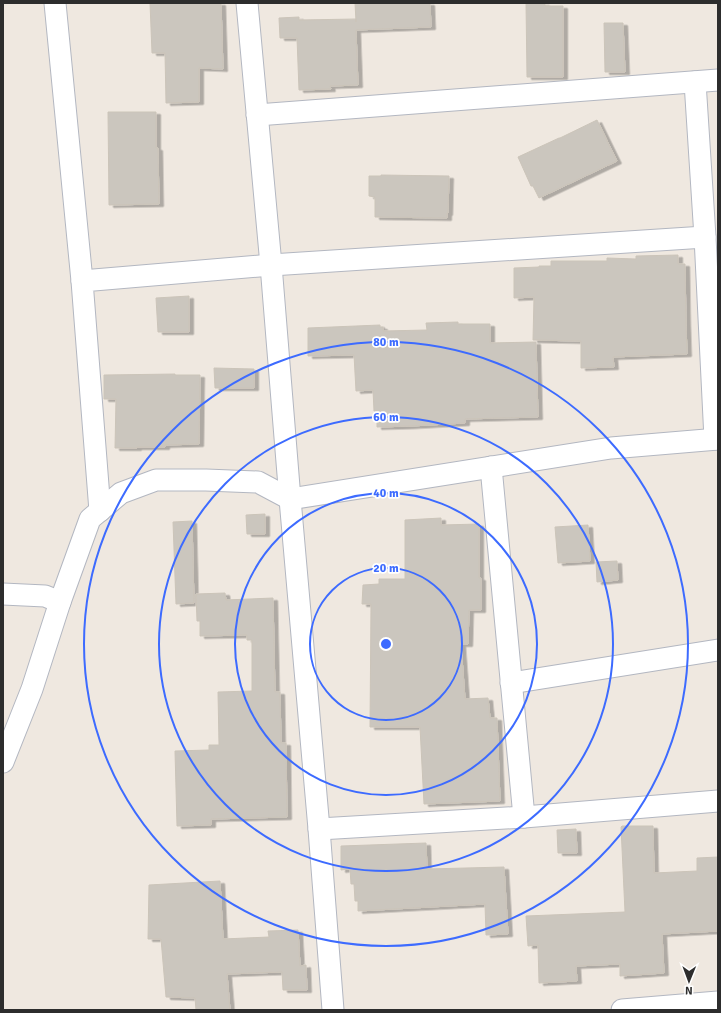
<svg xmlns="http://www.w3.org/2000/svg" width="721" height="1013" font-family="Signika,sans-serif">
	<style>
		.building { fill: #cbc6be; stroke: #cbc4b9; filter: url(#shadow) }
		.lines { fill: none; stroke-linecap: round; stroke-linejoin: round }
		.minor-casing { stroke: #b3b7c1; stroke-width: 23 }
		.minor { stroke: #fff; stroke-width: 21 }
		.ring { fill: none; stroke: #3d6bff; stroke-width: 2 }
		.centre { fill: #3d6bff; stroke: #fff; stroke-width: 2 }
		.ring-label { font-size: 12px; text-anchor: middle; font-weight: bold; fill: #3d6bff; stroke: #fff; stroke-width: 3.5; stroke-linejoin: round; paint-order: stroke }
	</style>
	<defs>
		<filter id="shadow"><feDropShadow dx="4.5" dy="2.5" stdDeviation="0" flood-color="#0004"/></filter>
	</defs>
	<rect width="100%" height="100%" fill="#efe8e0"/>
	<g class="building">
		<path d="M 150,3 L 221,3 L 223,69 L 199,68 L 199,102 L 166,103 L 165,53 L 152,53 Z"/>
		<path d="M 355,3 L 430,3 L 431,27 L 356,30 L 358,85 L 330,86 L 331,89 L 299,90 L 297,38 L 280,38 L 279,18 L 299,17 L 299,20 L 356,19 L 356,22 Z"/>
		<path d="M 526,3 L 545,3 L 545,6 L 563,6 L 563,77 L 527,77 Z"/>
		<path d="M 604,23 L 623,23 L 625,72 L 605,72 Z"/>
		<path d="M 108,112 L 156,112 L 156,148 L 158,148 L 159,204 L 109,205 Z"/>
		<path d="M 597,120 L 617,161 L 539,198 L 533,186 L 531,186 L 518,157 L 559,138 L 560,138 Z"/>
		<path d="M 381,175 L 449,176 L 448,213 L 447,213 L 447,218 L 375,217 L 375,197 L 369,196 L 369,176 L 381,176 Z"/>
		<path d="M 678,255 L 678,264 L 685,264 L 686,324 L 687,354 L 613,357 L 614,367 L 581,368 L 581,341 L 533,340 L 534,297 L 514,298 L 514,268 L 539,267 L 539,266 L 551,266 L 551,261 L 607,261 L 607,258 L 636,259 L 636,256 Z"/>
		<path d="M 189,296 L 189,332 L 158,332 L 156,298 Z"/>
		<path d="M 458,322 L 458,324 L 490,324 L 490,343 L 536,342 L 538,417 L 465,419 L 465,423 L 411,426 L 377,427 L 377,411 L 374,411 L 373,390 L 356,391 L 354,355 L 308,356 L 308,328 L 380,325 L 380,327 L 383,327 L 383,331 L 427,330 L 426,323 Z"/>
		<path d="M 214,368 L 254,369 L 254,388 L 215,388 Z"/>
		<path d="M 175,374 L 175,375 L 200,375 L 199,444 L 165,445 L 165,447 L 137,447 L 137,448 L 115,448 L 116,399 L 104,399 L 104,375 Z"/>
		<path d="M 265,514 L 265,534 L 247,534 L 246,515 Z"/>
		<path d="M 441,518 L 441,525 L 479,524 L 479,578 L 481,578 L 481,610 L 469,610 L 468,644 L 461,644 L 465,699 L 488,698 L 490,718 L 497,718 L 500,801 L 424,804 L 420,727 L 370,727 L 371,604 L 362,604 L 363,585 L 379,584 L 379,579 L 405,579 L 405,520 Z"/>
		<path d="M 192,521 L 194,603 L 176,604 L 173,522 Z"/>
		<path d="M 588,525 L 590,561 L 558,563 L 555,527 Z"/>
		<path d="M 617,561 L 618,580 L 597,582 L 596,562 Z"/>
		<path d="M 225,593 L 226,600 L 273,598 L 275,692 L 280,692 L 281,743 L 286,743 L 287,817 L 211,819 L 211,825 L 177,826 L 175,751 L 209,750 L 209,745 L 219,745 L 218,692 L 252,691 L 252,640 L 247,640 L 247,635 L 200,636 L 200,621 L 197,621 L 196,594 Z"/>
		<path d="M 622,826 L 653,826 L 654,873 L 697,871 L 697,858 L 718,857 L 718,931 L 662,934 L 664,973 L 620,976 L 620,964 L 576,966 L 577,981 L 539,983 L 538,945 L 528,946 L 526,916 L 625,912 L 621,827 Z"/>
		<path d="M 576,829 L 577,853 L 558,853 L 557,830 Z"/>
		<path d="M 426,843 L 427,869 L 504,867 L 508,934 L 486,935 L 485,904 L 358,911 L 358,901 L 355,901 L 354,884 L 351,884 L 350,869 L 341,870 L 341,846 Z"/>
		<path d="M 220,881 L 223,939 L 269,937 L 268,931 L 298,930 L 300,966 L 306,965 L 307,990 L 283,990 L 282,972 L 227,974 L 230,1010 L 196,1010 L 195,998 L 166,997 L 161,939 L 148,939 L 149,885 Z"/>
	</g>
	<g class="lines">
		<g class="minor-casing">
			<g id="minor">
				<path d="M 55,3 L 82,281"/>
				<path d="M 247,3 L 271,265 L 290,499 L 319,829 L 333,1010"/>
				<path d="M 695,82 L 705,237 L 715,439"/>
				<path d="M 257,115 L 718,80"/>
				<path d="M 491,467 L 524,817"/>
				<path d="M 100,511 L 82,281 L 271,265 L 705,237"/>
				<path d="M 3,594 L 45,596 L 60,602"/>
				<path d="M 511,683 L 718,650"/>
				<path d="M 3,762 L 32,689 L 60,602 L 90,519 L 121,493 L 156,480 L 206,480 L 258,482 L 290,499 L 611,448 L 718,439"/>
				<path d="M 319,829 L 524,817 L 718,801"/>
				<path d="M 622,1010 L 718,1002"/>
			</g>
		</g>
		<use href="#minor" class="minor"/>
	</g>
	<g class="ring">
		<circle cx="386" cy="644" r="76"/>
		<circle cx="386" cy="644" r="151"/>
		<circle cx="386" cy="644" r="227"/>
		<circle cx="386" cy="644" r="302"/>
	</g>
	<circle cx="386" cy="644" r="6" class="centre"/>
	<g class="ring-label">
		<text x="386" y="346">80 m</text>
		<text x="386" y="421">60 m</text>
		<text x="386" y="497">40 m</text>
		<text x="386" y="572">20 m</text>
	</g>
	<rect width="721" height="1013" fill="none" stroke="#2d2d2d" stroke-width="8"/>
	<g transform="translate(689 981) rotate(181)" stroke="#ffffff" stroke-width="3" paint-order="stroke">
	<path d="M0-3L7 15L0 10L-7 15Z" fill="#2d2d2d"/>
	<text y="-6" font-size="11" font-weight="bold" text-anchor="middle" fill="#2d2d2d">N</text>
	</g>
</svg>
